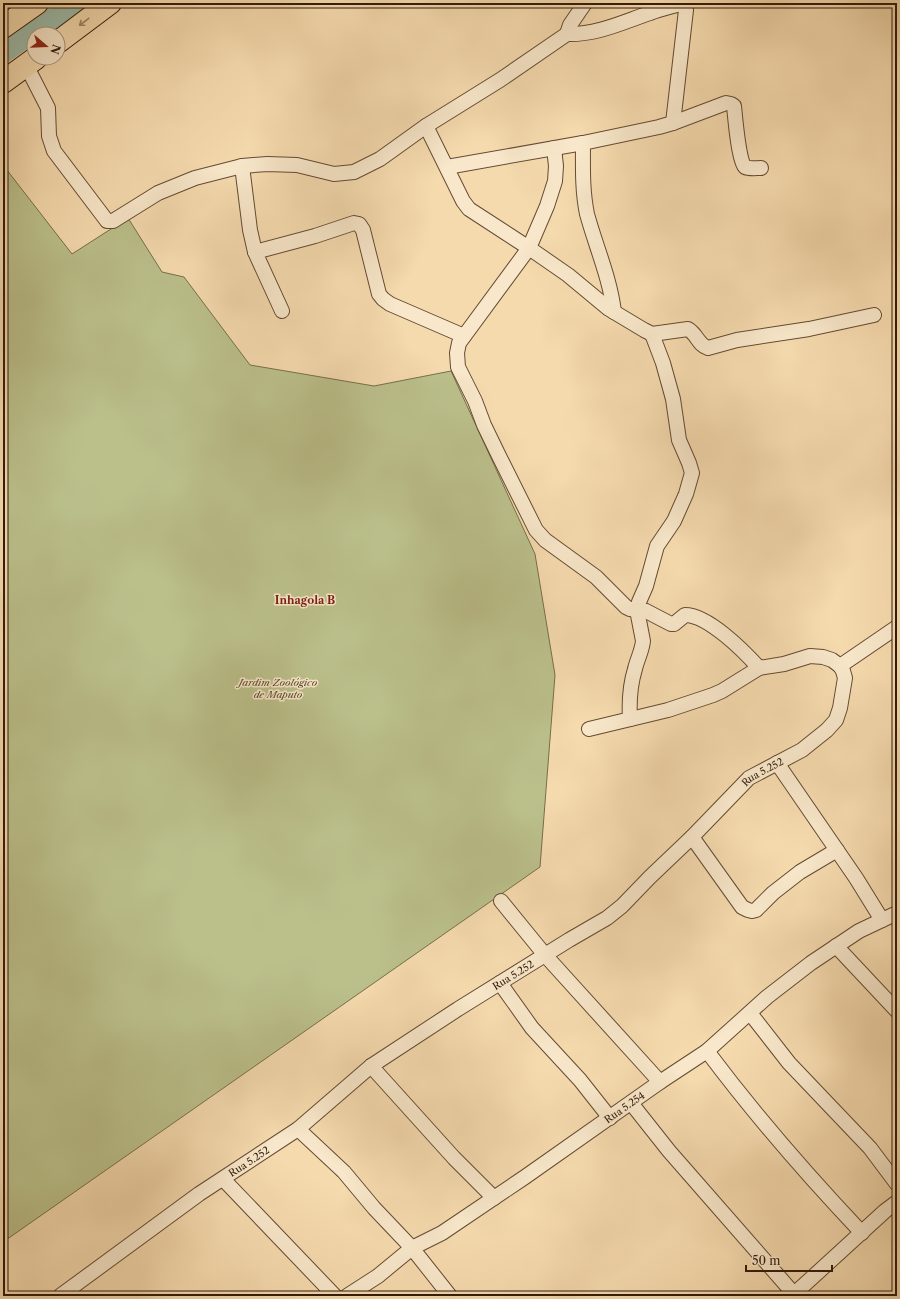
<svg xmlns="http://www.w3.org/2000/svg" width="900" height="1299" font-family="'Libre Caslon Text',serif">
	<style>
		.green { fill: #bbc08b; stroke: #776e4a }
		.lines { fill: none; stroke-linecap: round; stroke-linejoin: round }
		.river { stroke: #9cbbaa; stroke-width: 21 }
		.minor-casing { stroke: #644b32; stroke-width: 16 }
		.primary-casing { stroke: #331b09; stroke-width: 24 }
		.minor { stroke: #f8e7ca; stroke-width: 14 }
		.primary { stroke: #f5daae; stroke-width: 22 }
		.oneway { stroke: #9e8464 }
		.labels { text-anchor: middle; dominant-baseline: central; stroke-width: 3; stroke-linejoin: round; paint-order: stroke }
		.park-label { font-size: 10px; font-style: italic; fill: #5c4d30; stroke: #f8e7ca }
		.street-label { font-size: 10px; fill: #331b09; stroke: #f8e7ca }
		.neighbourhood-label { font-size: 11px; font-weight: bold; fill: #7a1f14; stroke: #f8e7ca }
	</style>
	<rect width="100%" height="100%" fill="#f5daae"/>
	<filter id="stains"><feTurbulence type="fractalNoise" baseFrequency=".005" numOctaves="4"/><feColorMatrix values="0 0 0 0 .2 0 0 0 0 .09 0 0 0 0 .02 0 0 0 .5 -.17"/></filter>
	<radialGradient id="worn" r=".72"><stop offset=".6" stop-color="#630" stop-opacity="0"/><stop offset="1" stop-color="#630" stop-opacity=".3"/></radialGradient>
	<path class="green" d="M 3,165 L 72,254 L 128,218 L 162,272 L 184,277 L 250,365 L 374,386 L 451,371 L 535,554 L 555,675 L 540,867 L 3,1242 Z"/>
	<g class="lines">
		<path class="river" d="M 3,53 L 75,3"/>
		<g class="minor-casing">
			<g id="minor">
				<path d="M 567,34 L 570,25 L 585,3"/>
				<path d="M 26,65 L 48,108 L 49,136 L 54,151 L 107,221 L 113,221 L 158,193 L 195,178 L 242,166 L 267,164 L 297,165 L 334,174 L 354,172 L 380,159 L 426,126 L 500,80 L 567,34 C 597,35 623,22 650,13 C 660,9 670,7 680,4 L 683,5 L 686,10 L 673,123"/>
				<path d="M 426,126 L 463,201 L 469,209 L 529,248 L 568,275 L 609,309 L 644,330 L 652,334 L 688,329 C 697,334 698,345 708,348 L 737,340 L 809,329 L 874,315"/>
				<path d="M 583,143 C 583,166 582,190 587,214 C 596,247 610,278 614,312"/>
				<path d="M 554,148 L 556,166 L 555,181 L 547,206 L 529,248 L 459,343 L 457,353 L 458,367 L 475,401 L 484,425 L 499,456 L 536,530 L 545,540 L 596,577 L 626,607 L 630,609 L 646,611 L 671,624 L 674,624 L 685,615 C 708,615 744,651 759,668"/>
				<path d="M 242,166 L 250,230 L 255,252 L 282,311"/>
				<path d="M 447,167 L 583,143 L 659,127 L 673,123 L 726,103 L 731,104 L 734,106 C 735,116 739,163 745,167 C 749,169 756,168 761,168"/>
				<path d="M 255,252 L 315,236 L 354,223 L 359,224 L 363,230 L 379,294 L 383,299 L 390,304 L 464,336"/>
				<path d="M 840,666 L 897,627"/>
				<path d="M 630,719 C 629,702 630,685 635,669 C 637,660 642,651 643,641 L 637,610 L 639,602 L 646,586 L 657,546 L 674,521 L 686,494 L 692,473 L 689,463 L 679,440 L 673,399 L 663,363 L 652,334"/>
				<path d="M 777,763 L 856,878 L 882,920"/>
				<path d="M 692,837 L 742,907 L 748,910 L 752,911 L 756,910 L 773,893 L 800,872 L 837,850"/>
				<path d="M 501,901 L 545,955 L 660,1082"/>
				<path d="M 836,946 L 897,1011"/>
				<path d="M 500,983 L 532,1028 L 580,1080 L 610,1118"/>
				<path d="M 750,1013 L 789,1063 L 870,1148 L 897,1184"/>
				<path d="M 707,1051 C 755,1115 807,1175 862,1233"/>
				<path d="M 371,1066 L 454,1158 L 494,1198"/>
				<path d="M 631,1103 L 669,1151 L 794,1294"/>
				<path d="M 298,1129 L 344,1172 L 374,1208 L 412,1248 L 450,1296"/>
				<path d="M 223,1179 L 335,1296"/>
				<path id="s1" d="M 60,1296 L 199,1194 L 298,1129 L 371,1066 L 458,1009 L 569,940 L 607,918 L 622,906 L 650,877 L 692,837 L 749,778 L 802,750 L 827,730 L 836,720 L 840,708 L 845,678 L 843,671 L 840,666 L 832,660 L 823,657 L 810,656 L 784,664 L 759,668 L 722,691 L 713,695 L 668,710 L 589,729"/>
				<path id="s2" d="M 347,1296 L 378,1276 L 412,1248 L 442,1233 L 525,1177 L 660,1082 L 707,1051 L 767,997 L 811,963 L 859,931 L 897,913"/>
				<path d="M 792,1296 L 885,1211 L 897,1202"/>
			</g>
		</g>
		<g class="primary-casing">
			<g id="primary">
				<path d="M 3,27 L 37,3"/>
				<path d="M 58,42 L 110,3"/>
				<path d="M 3,82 L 36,58"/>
			</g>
		</g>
		<use href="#minor" class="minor"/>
		<use href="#primary" class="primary"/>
	</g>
	<defs><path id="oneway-shaft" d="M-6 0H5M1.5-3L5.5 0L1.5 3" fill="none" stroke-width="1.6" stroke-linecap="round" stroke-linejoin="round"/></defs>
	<use class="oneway" href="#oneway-shaft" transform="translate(84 22) rotate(143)"/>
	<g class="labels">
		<g class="park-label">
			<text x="278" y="682">Jardim Zoológico<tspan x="278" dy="12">de Maputo</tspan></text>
		</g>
		<g class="street-label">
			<text stroke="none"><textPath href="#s1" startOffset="880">Rua 5.252</textPath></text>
			<text stroke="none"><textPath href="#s1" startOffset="556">Rua 5.252</textPath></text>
			<text stroke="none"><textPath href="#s2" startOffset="336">Rua 5.254</textPath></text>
			<text stroke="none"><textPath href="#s1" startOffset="232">Rua 5.252</textPath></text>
		</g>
		<g class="neighbourhood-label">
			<text x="305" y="600">Inhagola B</text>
		</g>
	</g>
	<rect width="900" height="1299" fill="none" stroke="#f5daae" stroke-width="16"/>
	<rect x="4" y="4" width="892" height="1291" fill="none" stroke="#331b09" stroke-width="2"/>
	<rect x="8" y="8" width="884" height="1283" fill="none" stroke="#331b09"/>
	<g transform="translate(46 46) rotate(109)"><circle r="19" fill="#f8e7ca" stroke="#a9957d"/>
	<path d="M0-3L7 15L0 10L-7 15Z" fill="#8f2418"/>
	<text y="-6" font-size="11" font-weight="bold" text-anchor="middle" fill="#331b09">N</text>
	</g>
	<path d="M746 1265v6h86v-6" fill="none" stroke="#331b09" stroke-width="2"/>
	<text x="752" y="1265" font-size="12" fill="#331b09" stroke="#f8e7ca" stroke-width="3" paint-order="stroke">50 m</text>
	<rect width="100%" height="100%" filter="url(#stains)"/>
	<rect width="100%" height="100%" fill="url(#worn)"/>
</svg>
